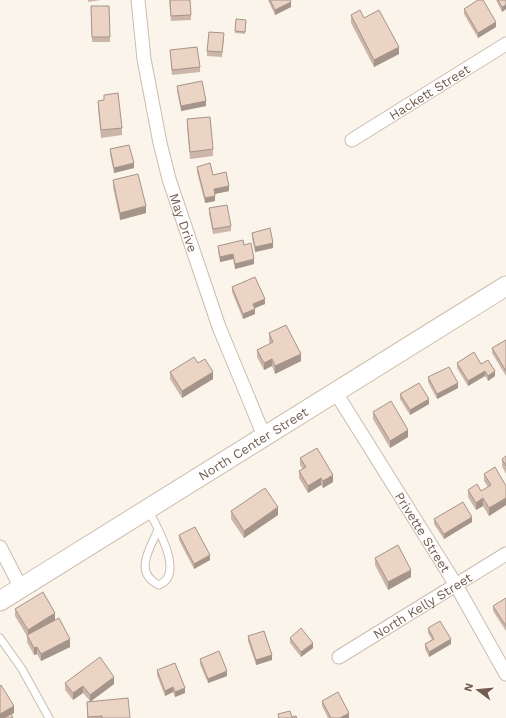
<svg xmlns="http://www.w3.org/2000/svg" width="506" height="718" font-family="'Work Sans',sans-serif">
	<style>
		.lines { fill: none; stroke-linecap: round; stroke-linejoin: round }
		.service-casing { stroke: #cbbcb1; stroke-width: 9 }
		.minor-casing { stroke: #cbbcb1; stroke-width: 15 }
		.secondary-casing { stroke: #cdbdaf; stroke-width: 21 }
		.service { stroke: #fff; stroke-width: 7 }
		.minor { stroke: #fff; stroke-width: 13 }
		.secondary { stroke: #fff; stroke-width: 19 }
		.wall { fill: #cbb6a9 }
		.shaded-wall { fill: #a5948a }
		.building { fill: #ecd4c5; stroke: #a5948a }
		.labels { text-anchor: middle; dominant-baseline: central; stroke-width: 4; stroke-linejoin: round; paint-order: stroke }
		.street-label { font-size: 13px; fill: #725c50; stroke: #fdf8f1 }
	</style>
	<rect width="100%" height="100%" fill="#faf4ea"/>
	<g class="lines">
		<g class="service-casing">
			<g id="service">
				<path d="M 148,509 C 156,526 186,574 159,585 C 133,573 150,548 158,530"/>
				<path d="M 0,638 L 22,669 L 49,718"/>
			</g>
		</g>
		<g class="minor-casing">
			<g id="minor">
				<path id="s1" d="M 138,0 L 144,59 L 160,143 L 169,179 L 219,327 L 264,436"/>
				<path id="s2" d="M 352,140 L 506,44"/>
				<path id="s3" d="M 336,393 L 456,585 L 506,674"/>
				<path d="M 0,547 L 21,588"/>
				<path id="s4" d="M 339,657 L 506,554"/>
			</g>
		</g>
		<g class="secondary-casing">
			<g id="secondary">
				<path id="s5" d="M 0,601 L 506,286"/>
			</g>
		</g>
		<use href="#service" class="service"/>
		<use href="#minor" class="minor"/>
		<use href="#secondary" class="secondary"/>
	</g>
	<g class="wall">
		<path d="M 88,0 L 101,0 L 88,2 Z"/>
		<path d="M 169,0 L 191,15 L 191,20 L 171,21 Z"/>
		<path d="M 268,0 L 290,0 L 291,7 L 275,15 Z"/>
		<path d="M 496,0 L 506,0 L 506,9 L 502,12 Z"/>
		<path d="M 91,6 L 109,6 L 110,42 L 92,42 Z"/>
		<path d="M 464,9 L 496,27 L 478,38 L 464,14 Z"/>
		<path d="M 351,15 L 364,18 L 399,54 L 374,67 L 351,23 Z"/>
		<path d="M 246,22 L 245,34 L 235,33 L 235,31 Z"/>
		<path d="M 224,38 L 222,57 L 207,56 L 207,51 Z"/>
		<path d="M 170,50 L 200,67 L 200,72 L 172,75 Z"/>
		<path d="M 177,86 L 206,106 L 181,111 L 177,91 Z"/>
		<path d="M 104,95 L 122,128 L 122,135 L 101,138 L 98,108 L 98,101 L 104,100 Z"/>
		<path d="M 187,119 L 213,149 L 213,156 L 190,159 L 187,126 Z"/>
		<path d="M 110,149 L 134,168 L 114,173 L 110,154 Z"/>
		<path d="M 197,167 L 213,175 L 229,191 L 215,194 L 215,201 L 205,203 L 197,172 Z"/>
		<path d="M 113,180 L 146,213 L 120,220 L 113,187 Z"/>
		<path d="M 209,208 L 231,226 L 231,231 L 213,234 L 209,213 Z"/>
		<path d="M 252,233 L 273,248 L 255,252 L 252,238 Z"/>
		<path d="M 244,245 L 254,264 L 235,269 L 233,259 L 220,262 L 218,251 L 218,246 Z"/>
		<path d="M 232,287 L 265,304 L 255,308 L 255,314 L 243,319 L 232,292 Z"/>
		<path d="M 269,333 L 301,361 L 275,374 L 272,366 L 264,370 L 257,357 L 257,350 L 270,344 L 269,341 Z"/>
		<path d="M 506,340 L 506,376 L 492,353 L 492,348 Z"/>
		<path d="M 198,363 L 213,379 L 182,398 L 170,379 L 170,372 Z"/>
		<path d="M 457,363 L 481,364 L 495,376 L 488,381 L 485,376 L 468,386 L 457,368 Z"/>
		<path d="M 428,377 L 458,388 L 437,399 L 428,382 Z"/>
		<path d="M 400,394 L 429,404 L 410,415 L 400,399 Z"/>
		<path d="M 373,412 L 408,437 L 390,448 L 373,419 Z"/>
		<path d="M 506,456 L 506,474 L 502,466 L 502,459 Z"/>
		<path d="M 300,458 L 333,482 L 323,488 L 321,485 L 308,493 L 299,478 L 299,471 L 303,469 L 300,465 Z"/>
		<path d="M 484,474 L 506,486 L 506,505 L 489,516 L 483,506 L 476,510 L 468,497 L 468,490 L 481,491 L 488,487 L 484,481 Z"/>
		<path d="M 231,511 L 278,515 L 244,538 L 231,519 Z"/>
		<path d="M 434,519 L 472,522 L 444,539 L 434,524 Z"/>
		<path d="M 179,535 L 210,560 L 194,569 L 179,540 Z"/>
		<path d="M 375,558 L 411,577 L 388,590 L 375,565 Z"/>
		<path d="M 506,598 L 506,631 L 493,611 L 493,606 Z"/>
		<path d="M 15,609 L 55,620 L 70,647 L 41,661 L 37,654 L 34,655 L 27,642 L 27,636 L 15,616 Z"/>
		<path d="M 428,628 L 451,644 L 429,657 L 425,649 L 425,644 L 432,640 L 428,633 Z"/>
		<path d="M 248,636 L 272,660 L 256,665 L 248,641 Z"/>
		<path d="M 290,638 L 313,648 L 301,657 L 290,643 Z"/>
		<path d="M 200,659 L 227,676 L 208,683 L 200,664 Z"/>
		<path d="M 157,670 L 185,693 L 175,697 L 173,692 L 165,696 L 157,675 Z"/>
		<path d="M 65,683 L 114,684 L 91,701 L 130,718 L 87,718 L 87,702 L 90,701 L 83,693 L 73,700 L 65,690 Z"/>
		<path d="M 322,701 L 349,718 L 328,718 L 322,706 Z"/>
	</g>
	<g class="shaded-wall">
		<path d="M 291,2 L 291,7 L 275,15 L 275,10 Z"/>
		<path d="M 506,5 L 506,9 L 502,12 L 502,7 Z"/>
		<path d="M 496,22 L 496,27 L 478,38 L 478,33 Z"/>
		<path d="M 399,47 L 399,54 L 374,67 L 374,60 Z"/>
		<path d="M 206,101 L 206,106 L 181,111 L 181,106 Z"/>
		<path d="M 134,163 L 134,168 L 114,173 L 114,168 Z"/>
		<path d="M 229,186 L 229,191 L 214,194 L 214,189 Z"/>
		<path d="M 215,196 L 215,201 L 205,203 L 205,198 Z"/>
		<path d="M 146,206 L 146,213 L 120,220 L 120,213 Z"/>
		<path d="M 273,243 L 273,248 L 255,252 L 255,247 Z"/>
		<path d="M 233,254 L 233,259 L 220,262 L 220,257 Z"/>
		<path d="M 254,259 L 254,264 L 235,269 L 235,264 Z"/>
		<path d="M 265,299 L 265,304 L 253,309 L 253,304 Z"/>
		<path d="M 255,309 L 255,314 L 243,319 L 243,314 Z"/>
		<path d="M 301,354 L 301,361 L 275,374 L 275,366 Z"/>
		<path d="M 272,359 L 272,366 L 264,370 L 264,363 Z"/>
		<path d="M 485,371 L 485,376 L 468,386 L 468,381 Z"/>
		<path d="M 495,371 L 495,376 L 488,381 L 488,376 Z"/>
		<path d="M 213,372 L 213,379 L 182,398 L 182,391 Z"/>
		<path d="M 458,383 L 458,388 L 437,399 L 437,394 Z"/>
		<path d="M 429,399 L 429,404 L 410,415 L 410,410 Z"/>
		<path d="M 408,430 L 408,437 L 390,448 L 390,441 Z"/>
		<path d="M 333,475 L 333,482 L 323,488 L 323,481 Z"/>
		<path d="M 321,478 L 321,485 L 308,493 L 308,486 Z"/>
		<path d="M 483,498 L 483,506 L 476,510 L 476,503 Z"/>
		<path d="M 506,498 L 506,505 L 489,516 L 489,508 Z"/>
		<path d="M 278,507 L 278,515 L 244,538 L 244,531 Z"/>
		<path d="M 472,517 L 472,522 L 444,539 L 444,534 Z"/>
		<path d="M 210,555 L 210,560 L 194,569 L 194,564 Z"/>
		<path d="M 411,570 L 411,577 L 388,590 L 388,582 Z"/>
		<path d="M 55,613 L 55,620 L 28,637 L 28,630 Z"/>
		<path d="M 70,639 L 70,647 L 41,661 L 41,654 Z"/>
		<path d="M 451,639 L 451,644 L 429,657 L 429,652 Z"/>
		<path d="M 313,643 L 313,648 L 301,657 L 301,652 Z"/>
		<path d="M 37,647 L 37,654 L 34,655 L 34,648 Z"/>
		<path d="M 272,655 L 272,660 L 256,665 L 256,660 Z"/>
		<path d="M 227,671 L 227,676 L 208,683 L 208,679 Z"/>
		<path d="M 114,677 L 114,684 L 90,702 L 90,695 Z"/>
		<path d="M 83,686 L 83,693 L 73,700 L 73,693 Z"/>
		<path d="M 173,687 L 173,692 L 165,696 L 165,691 Z"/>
		<path d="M 185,688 L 185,693 L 175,697 L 175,692 Z"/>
		<path d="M 14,706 L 14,713 L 6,718 L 0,718 L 0,714 Z"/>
		<path d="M 349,713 L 349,718 L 340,718 Z"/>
	</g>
	<g class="building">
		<path d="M 170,0 L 190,0 L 191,15 L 171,16 Z"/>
		<path d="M 270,0 L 290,0 L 291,2 L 275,10 Z"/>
		<path d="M 478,0 L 483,0 L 496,22 L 478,33 L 464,9 Z"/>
		<path d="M 498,0 L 506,0 L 506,5 L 502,7 Z"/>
		<path d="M 91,6 L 109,6 L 110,37 L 92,37 Z"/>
		<path d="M 360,10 L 364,18 L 379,10 L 399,47 L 374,60 L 351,15 Z"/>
		<path d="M 236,19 L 246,20 L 245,32 L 235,31 Z"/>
		<path d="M 209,32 L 224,33 L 222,52 L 207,51 Z"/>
		<path d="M 197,47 L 200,67 L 172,70 L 170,50 Z"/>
		<path d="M 202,81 L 206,101 L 181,106 L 177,86 Z"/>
		<path d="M 118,93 L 122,128 L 101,130 L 98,101 L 104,100 L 104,95 Z"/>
		<path d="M 210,117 L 213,149 L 190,152 L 187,119 Z"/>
		<path d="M 129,145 L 134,163 L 114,168 L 110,149 Z"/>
		<path d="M 210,163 L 213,175 L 226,172 L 229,186 L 214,189 L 215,196 L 205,198 L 197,167 Z"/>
		<path d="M 138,174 L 146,206 L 120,213 L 113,180 Z"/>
		<path d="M 227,205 L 231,226 L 213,229 L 209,208 Z"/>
		<path d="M 270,228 L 273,243 L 255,247 L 252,233 Z"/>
		<path d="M 243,240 L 244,245 L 251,243 L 254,259 L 235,264 L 233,254 L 220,257 L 218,246 Z"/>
		<path d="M 255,277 L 265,299 L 253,304 L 255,309 L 243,314 L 232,287 Z"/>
		<path d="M 286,325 L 301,354 L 275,366 L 272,359 L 264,363 L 257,350 L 273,342 L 269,333 Z"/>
		<path d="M 506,340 L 506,371 L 492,348 Z"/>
		<path d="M 474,352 L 481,364 L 488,360 L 495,371 L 488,376 L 485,371 L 468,381 L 457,363 Z"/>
		<path d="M 194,357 L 198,363 L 205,359 L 213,372 L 182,391 L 170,372 Z"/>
		<path d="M 449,367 L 458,383 L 437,394 L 428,377 Z"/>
		<path d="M 419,383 L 429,399 L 410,410 L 400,394 Z"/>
		<path d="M 391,401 L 408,430 L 390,441 L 373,412 Z"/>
		<path d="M 317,448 L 333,475 L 323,481 L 321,478 L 308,486 L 299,471 L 306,467 L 300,458 Z"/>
		<path d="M 506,456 L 506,466 L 502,459 Z"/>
		<path d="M 495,467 L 506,486 L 506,498 L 489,508 L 483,498 L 476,503 L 468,490 L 477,484 L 481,491 L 491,485 L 484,474 Z"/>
		<path d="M 265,488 L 278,507 L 244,531 L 231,511 Z"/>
		<path d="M 463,502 L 472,517 L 444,534 L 434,519 Z"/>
		<path d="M 195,527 L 210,555 L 194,564 L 179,535 Z"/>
		<path d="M 398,545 L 411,570 L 388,582 L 375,558 Z"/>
		<path d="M 43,592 L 55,613 L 28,630 L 15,609 Z"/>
		<path d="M 506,598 L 506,626 L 493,606 Z"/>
		<path d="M 59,618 L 70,639 L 41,654 L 37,647 L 34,648 L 27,635 Z"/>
		<path d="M 440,621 L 451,639 L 429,652 L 425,644 L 434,639 L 428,628 Z"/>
		<path d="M 301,628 L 313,643 L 301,652 L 290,638 Z"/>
		<path d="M 264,631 L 272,655 L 256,660 L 248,636 Z"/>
		<path d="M 219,651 L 227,671 L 208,679 L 200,659 Z"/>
		<path d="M 100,657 L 114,677 L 90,695 L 83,686 L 73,693 L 65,683 Z"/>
		<path d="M 175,663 L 185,688 L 175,692 L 173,687 L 165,691 L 157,670 Z"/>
		<path d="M 1,685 L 14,706 L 0,714 L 0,686 Z"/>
		<path d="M 338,692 L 349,713 L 340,718 L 331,718 L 322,701 Z"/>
		<path d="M 128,698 L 130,718 L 102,718 L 102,716 L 88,717 L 87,702 Z"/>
		<path d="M 290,711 L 292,717 L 296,716 L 297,718 L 279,718 L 278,714 Z"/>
		<path d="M 11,714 L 13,718 L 4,718 Z"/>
	</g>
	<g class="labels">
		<g class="street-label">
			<text stroke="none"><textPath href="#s2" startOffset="91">Hackett Street</textPath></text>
			<text stroke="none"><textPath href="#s1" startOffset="228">May Drive</textPath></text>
			<text stroke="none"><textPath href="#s5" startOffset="298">North Center Street</textPath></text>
			<text stroke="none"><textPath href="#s3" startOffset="164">Privette Street</textPath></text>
			<text stroke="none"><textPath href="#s4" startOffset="98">North Kelly Street</textPath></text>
		</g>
	</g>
	<g transform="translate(478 690) rotate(286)" stroke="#fdf8f1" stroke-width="3" paint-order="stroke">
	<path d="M0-3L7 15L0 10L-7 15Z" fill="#725c50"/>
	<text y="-6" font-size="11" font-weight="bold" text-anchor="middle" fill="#725c50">N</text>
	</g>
</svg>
